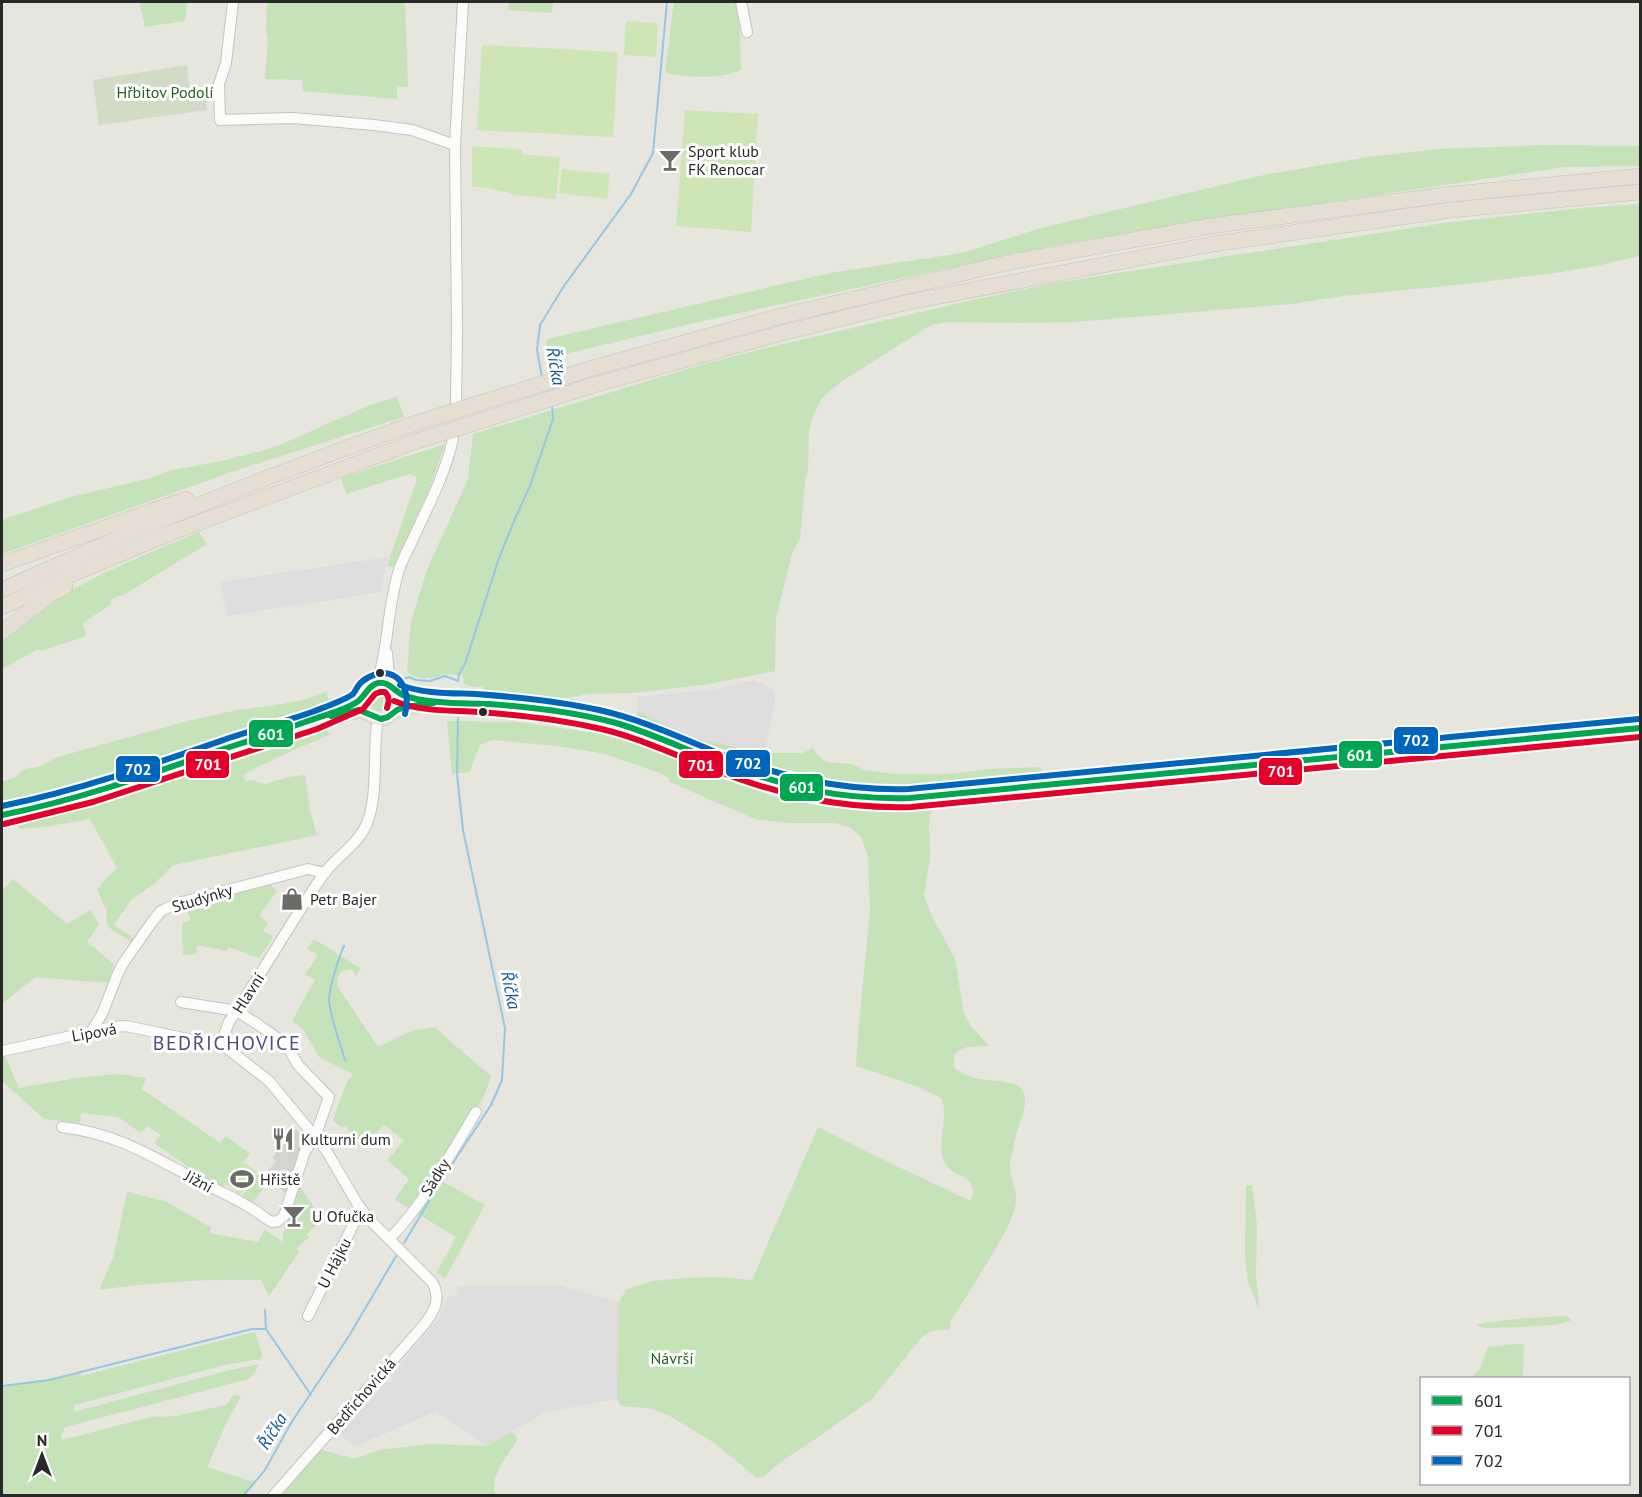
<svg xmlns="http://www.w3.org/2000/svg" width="1642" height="1497" font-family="'PT Sans',sans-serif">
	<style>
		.industrial { fill: #dedcdd }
		.green { fill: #c5e2b9 }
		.cemetery { fill: #d1dbc6 }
		.pitch { fill: #cee6b6 }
		.plaza { fill: #d5d3cd }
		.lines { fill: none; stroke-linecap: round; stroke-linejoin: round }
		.stream { stroke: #96c8e5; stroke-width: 2 }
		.minor-casing { stroke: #c4c4c4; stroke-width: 12 }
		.major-casing { stroke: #c3c3c0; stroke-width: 15 }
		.highway-casing { stroke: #c3c3c0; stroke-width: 16 }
		.minor { stroke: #fbfbfa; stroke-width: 10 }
		.major { stroke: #e4e2d4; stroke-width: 14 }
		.highway { stroke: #e7ded3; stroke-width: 15 }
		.highway-bridge-casing { stroke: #c3c3c0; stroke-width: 16; stroke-linecap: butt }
		.highway-bridge { stroke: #e7ded3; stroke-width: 15 }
		.bus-1-casing { stroke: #fff; stroke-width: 10 }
		.bus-2-casing { stroke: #fff; stroke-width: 10 }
		.bus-3-casing { stroke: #fff; stroke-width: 10 }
		.bus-1 { stroke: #00a651; stroke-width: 6 }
		.bus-2 { stroke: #e4002b; stroke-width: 6 }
		.bus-3 { stroke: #0065bd; stroke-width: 6 }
		.bus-dot { fill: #292929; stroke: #fff; stroke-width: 2 }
		.labels { text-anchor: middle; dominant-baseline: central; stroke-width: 6; stroke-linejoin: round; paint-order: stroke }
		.park-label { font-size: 16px; fill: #24621d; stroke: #fff }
		.poi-label { font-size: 16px; fill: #292929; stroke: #fff; text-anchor: start }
		.street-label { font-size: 16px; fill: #292929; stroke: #fff }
		.water-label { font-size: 18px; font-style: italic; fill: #145992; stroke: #fff }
		.quarter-label { font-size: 20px; letter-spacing: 1.5px; fill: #4c4f77; stroke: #fff }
		.line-badge { stroke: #fff; stroke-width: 2 }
		.badge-label { font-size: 16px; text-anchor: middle; font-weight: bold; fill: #fff }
	</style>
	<rect width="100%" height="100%" fill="#e6e5de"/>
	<g class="industrial">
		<path d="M 388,557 L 381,592 L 227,616 L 220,582 Z"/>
		<path d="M 755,680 L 773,690 L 775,697 L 765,753 L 692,738 L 638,711 L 637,697 L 711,690 Z"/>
		<path d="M 556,1285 L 619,1302 L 617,1399 L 546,1412 L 486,1446 L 436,1411 L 354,1447 L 340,1434 L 384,1383 L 392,1382 L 392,1374 L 440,1317 L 444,1303 L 449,1297 L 457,1294 L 457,1286 Z"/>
	</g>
	<g class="green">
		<path d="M 139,2 L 187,2 L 185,21 L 145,27 Z"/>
		<path d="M 267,2 L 405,2 L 408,87 L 397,86 L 397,99 L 302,91 L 303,80 L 265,79 L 268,41 L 266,29 Z"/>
		<path d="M 509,2 L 553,2 L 552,13 L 508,10 Z"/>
		<path d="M 674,2 L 735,2 L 739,14 L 741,70 C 718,80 689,77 665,73 Z"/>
		<path d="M 1544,145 L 1640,146 L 1640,166 L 1564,167 L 1158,228 L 1056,245 L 698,322 L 545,359 L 547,339 L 830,273 L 962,253 L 1041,228 L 1259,176 L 1368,157 L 1440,149 Z"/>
		<path d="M 1640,204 L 1640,256 L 1596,266 L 1555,273 L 1456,285 L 1342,296 L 1291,304 L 1074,322 L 1019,323 L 948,322 L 931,325 L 842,381 L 822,398 L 813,416 L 809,431 L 808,471 L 805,481 L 800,539 L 792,554 L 776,618 L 775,671 L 709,684 L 635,693 L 590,694 L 570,697 L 553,701 L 504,697 L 483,692 L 483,686 L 475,687 L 464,684 L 463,675 C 456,675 449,674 442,675 C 426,679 422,681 407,672 L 411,622 L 427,570 L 468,479 L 473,434 L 704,364 L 758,350 L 973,300 L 1060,282 L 1451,222 L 1583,208 Z"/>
		<path d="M 397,397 L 404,417 L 243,468 L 2,554 L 2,521 L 10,517 L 71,497 L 147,479 L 173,470 L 221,461 L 265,450 L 282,444 L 370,405 Z"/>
		<path d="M 445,444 L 430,487 L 393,567 L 387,566 L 416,482 L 416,476 L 409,474 L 346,494 L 341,478 Z"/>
		<path d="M 199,532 L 207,544 L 125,594 L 111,599 L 111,604 L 83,623 L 86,636 L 44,650 L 36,650 L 2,669 L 2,640 C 16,629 30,616 45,606 C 93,575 147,554 199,532 Z"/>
		<circle cx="381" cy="700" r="11"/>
		<path d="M 326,692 L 331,707 L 290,722 L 191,748 L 82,786 L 18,803 L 2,806 L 2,782 L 15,777 L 24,769 L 38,767 L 58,757 C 113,742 167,725 223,713 C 257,706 294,706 326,692 Z"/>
		<path d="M 638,711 L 692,738 L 765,753 L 803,753 L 813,748 L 817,755 L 826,762 L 851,764 L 864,770 L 893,774 L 948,774 L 989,769 L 1041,767 L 1043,778 C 989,783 933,792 879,791 C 846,790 812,785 780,776 C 731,763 683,738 636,718 Z"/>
		<path d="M 447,721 L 517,722 L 603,734 L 670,756 L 773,796 L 813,804 L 877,810 L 932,809 L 929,820 L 930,858 L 924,896 L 932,916 L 955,959 L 964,1014 L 971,1026 L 989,1046 C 976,1047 963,1044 954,1055 L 954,1067 C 969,1082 995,1079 1015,1084 C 1035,1093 1020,1120 1016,1135 C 1014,1144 1012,1154 1010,1163 C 1009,1176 1016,1187 1016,1199 C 1015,1217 1005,1231 997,1246 C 982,1272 966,1297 950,1322 L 951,1326 L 950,1330 C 939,1329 931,1330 922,1337 L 873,1398 L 817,1438 L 782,1461 L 763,1477 L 757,1478 L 713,1442 L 668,1415 L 648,1408 L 621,1406 L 617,1399 L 619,1302 L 626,1290 L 652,1281 L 687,1278 L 718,1277 L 752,1280 L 818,1127 L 871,1154 L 971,1201 C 980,1170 951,1182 943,1159 C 937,1139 950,1116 941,1098 L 916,1086 L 856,1066 L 858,1035 L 870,910 L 868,857 L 861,837 L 851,828 L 837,823 L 787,823 L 755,819 L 670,782 L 669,779 L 663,774 L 605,754 L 558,746 L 492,740 L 480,745 L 476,754 L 470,772 L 452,774 Z"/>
		<path d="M 327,730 L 330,735 L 300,747 L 247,772 L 243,776 L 246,782 L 250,780 L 265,784 L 289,777 L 305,775 L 310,810 L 317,835 L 173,865 L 155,883 L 131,900 L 114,925 L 133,938 L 131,942 C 118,931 103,932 107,911 L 97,890 L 105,880 L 117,868 L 90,819 L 44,827 L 19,829 L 17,821 C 85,807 149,781 216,761 C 253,750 290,740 327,730 Z"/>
		<path d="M 13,879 L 67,924 L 90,910 L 99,924 L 87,942 L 114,964 L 108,983 L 35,977 L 2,1004 L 2,891 Z"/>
		<path d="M 270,884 L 277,891 L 259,916 L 268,923 L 263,931 L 273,937 L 259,958 L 228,947 L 227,951 L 197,945 L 196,954 L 183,955 L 182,924 L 191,920 L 186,908 Z"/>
		<path d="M 314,939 L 361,969 L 355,976 L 353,971 L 350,969 L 340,972 L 337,980 L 338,987 L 378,1047 L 411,1031 L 435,1027 L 450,1041 L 491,1076 C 486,1098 471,1116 460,1135 C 451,1149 444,1164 436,1178 L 485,1205 L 445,1279 L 437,1272 L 456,1237 L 395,1200 L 409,1179 L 387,1160 L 404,1141 L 385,1125 L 359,1147 L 346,1126 L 342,1128 L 333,1120 L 346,1084 L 353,1074 L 319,1057 L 303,1029 L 292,1021 L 315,980 L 305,974 L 318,955 L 307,949 Z"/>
		<path d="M 5,1056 L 19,1088 L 76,1078 L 119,1074 L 146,1078 L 142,1089 L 220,1143 L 226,1136 L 250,1154 L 222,1188 L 209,1181 L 154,1143 L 161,1135 L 147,1126 L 141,1133 L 118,1117 L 81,1113 L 80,1123 L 44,1119 L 2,1081 L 2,1057 Z"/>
		<path d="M 259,1173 L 269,1181 L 252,1203 L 242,1196 Z"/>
		<path d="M 1246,1185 L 1252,1185 L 1257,1225 L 1256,1276 L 1259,1309 L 1248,1282 L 1245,1256 Z"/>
		<path d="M 299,1186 L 323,1219 L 307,1234 L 309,1237 L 296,1249 L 299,1252 L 269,1296 L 261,1280 C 207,1279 153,1282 99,1290 L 114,1255 L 127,1192 L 165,1201 L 212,1228 L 209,1233 L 258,1242 L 265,1230 L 283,1242 L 283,1235 Z"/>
		<path d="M 1564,1316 L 1569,1317 L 1571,1320 C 1558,1328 1503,1327 1484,1328 L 1476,1325 L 1482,1323 L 1516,1319 Z"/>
		<path d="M 255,1332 L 262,1354 L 261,1359 L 224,1365 L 75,1405 L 74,1412 L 226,1371 L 259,1364 L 255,1372 L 249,1379 L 65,1427 L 61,1436 L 62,1440 L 151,1417 L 175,1416 L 226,1405 L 234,1395 L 241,1396 L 225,1426 L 207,1467 L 254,1482 L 243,1495 L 2,1495 L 2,1386 L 49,1380 L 81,1372 L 81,1376 Z"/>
		<path d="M 1515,1344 L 1523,1344 L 1524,1346 L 1523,1378 L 1471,1378 L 1480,1369 L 1488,1347 Z"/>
		<path d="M 512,1432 L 518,1438 C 509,1456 489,1474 495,1495 L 276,1496 L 319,1449 L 354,1459 L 379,1450 L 431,1444 L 486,1446 Z"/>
	</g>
	<path class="cemetery" d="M 187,65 L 190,94 L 206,93 L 207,110 L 99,125 L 93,80 Z"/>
	<g class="pitch">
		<path d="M 626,21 L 658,23 L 656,57 L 624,55 Z"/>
		<path d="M 482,45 L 618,52 L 613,137 L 477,130 Z"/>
		<path d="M 685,110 L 758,114 L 751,232 L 676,226 Z"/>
		<path d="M 472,146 L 522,150 L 522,154 L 560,158 L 556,199 L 517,195 L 483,187 L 472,187 Z"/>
		<path d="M 562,169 L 610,174 L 607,199 L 559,193 Z"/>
		<path d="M 244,1162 L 258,1173 L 240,1195 L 226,1184 Z"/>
	</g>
	<path class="plaza" d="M 296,1129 L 301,1134 L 304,1131 L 307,1135 L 308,1141 L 287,1195 L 264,1176 L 276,1161 L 272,1158 Z"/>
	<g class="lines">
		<g class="stream">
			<path d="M 542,377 L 537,350 L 540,325 L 564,286 L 631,194 L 653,153 L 667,2"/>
			<path d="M 403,679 L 409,677 L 416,680 L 430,681 L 445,676 L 458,681 L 459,674 L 465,664 L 499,558 L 514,521 L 530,486 L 553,419 L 552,405"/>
			<path d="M 344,946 C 339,957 329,988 329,1000 C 331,1020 339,1040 345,1060"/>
			<path d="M 404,1243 L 441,1181 L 491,1105 L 502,1080 L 505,1028 L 463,830 L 457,774 L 458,718"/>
			<path d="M 265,1310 L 266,1329 L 311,1395"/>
			<path d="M 2,1386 L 49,1380 L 252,1329 L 266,1329"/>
			<path d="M 243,1496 L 265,1470 L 291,1423 L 349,1336 L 396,1256"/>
		</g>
		<g class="minor-casing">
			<g id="minor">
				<path d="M 233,2 L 226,63 L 219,84 L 220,120 L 293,118 L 374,125 L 412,130 L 455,145"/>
				<path d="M 741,2 L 747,32"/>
				<path d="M 456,401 L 457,329 L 455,145 L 463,2"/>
				<path d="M 387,653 L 389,678 L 392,686"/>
				<path d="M 377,683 C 389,646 387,607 399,570 C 402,560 407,551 412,541 C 427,508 445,475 453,439"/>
				<path d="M 91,1032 L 102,1014 L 119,971 L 124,962 L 152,922 L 161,911 L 178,903 L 308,869 L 325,873"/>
				<path d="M 2,1051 L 113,1027 L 126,1026 L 212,1044 L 223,1045"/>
				<path d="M 62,1127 C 117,1134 148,1154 195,1179 C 213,1189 232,1196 249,1207 C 257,1211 264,1218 272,1222 L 278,1221 L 284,1216 L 305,1151 L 315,1137 L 329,1097 L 298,1065 L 286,1044 L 260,1026 L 237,1011 L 181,1002"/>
				<path d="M 389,1239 C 423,1206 451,1153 476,1112"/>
				<path d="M 308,1316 L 357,1217 L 363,1212"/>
				<path d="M 273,1496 L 423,1326 C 434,1312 442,1299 432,1282 L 368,1218 L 357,1203 L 326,1150 L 269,1081 L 223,1045 L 224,1035 L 229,1022 C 262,974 290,923 323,875 C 336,857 359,844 367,823 C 379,793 372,751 378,718"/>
			</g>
		</g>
		<g class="major-casing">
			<g id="major">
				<path d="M 397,693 C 424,705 459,701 487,704 C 523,707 559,711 595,718 C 637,727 675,745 715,761 C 752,775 789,788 828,794 C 855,798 883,799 910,798 L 1640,728"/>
				<path d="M 343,713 L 362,711 L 374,717 L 385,718 L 391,715 L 396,711 L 404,708 L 429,704"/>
				<path d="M 2,815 C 81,801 158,772 234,746 C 274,733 322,721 359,701 C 364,696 365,689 371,686 C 389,674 404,693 396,711"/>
			</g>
		</g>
		<g class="highway-casing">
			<g id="highway">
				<path d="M 589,369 L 777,317 L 1015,261 L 1211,226 L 1444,195 L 1640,176"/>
				<path d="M 594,385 L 782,333 L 904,303 L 1213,244 L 1451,210 L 1640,192"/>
				<path d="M 2,564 L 186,499"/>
				<path d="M 2,590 C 135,529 271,474 410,425"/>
				<path d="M 2,607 L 70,575 L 163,536 L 414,442"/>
				<path d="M 2,632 L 50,595 L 65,587"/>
			</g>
		</g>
		<use href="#minor" class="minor"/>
		<use href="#major" class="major"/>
		<use href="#highway" class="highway"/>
		<g class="highway-bridge-casing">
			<g id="highway-bridge">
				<path d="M 410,425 L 589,369"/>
				<path d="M 414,442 L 594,385"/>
			</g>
		</g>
		<use href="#highway-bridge" class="highway-bridge"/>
		<g class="bus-1-casing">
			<g id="bus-1">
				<path d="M 331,716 L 359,710 L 381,719 L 388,717 L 397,710 L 405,707 L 434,703"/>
				<path d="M 2,815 C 73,801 140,778 208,754 C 242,743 275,733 308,721 C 324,715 343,711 357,702 C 365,697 368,685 378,683 C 389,681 394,691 403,695 C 414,700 428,701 440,702 C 456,704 472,703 488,704 C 531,707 574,712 616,723 C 651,733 684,749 719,762 C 785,787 839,800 910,798 L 1640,728"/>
			</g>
		</g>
		<g class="bus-2-casing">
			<g id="bus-2">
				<path d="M 394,701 C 422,712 450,710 479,712 C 517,715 555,719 592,727 C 634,735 672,754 712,769 C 778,795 840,809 911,807 L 1640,737"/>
				<path d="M 4,824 L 93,802 L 317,729 L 363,709 L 375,694 L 380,692 L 385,692 C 390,697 389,702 387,708"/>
			</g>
		</g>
		<g class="bus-3-casing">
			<g id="bus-3">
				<path d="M 400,685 C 425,694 450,693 476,694 C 517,697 559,701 599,710 C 640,719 679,737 718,753 C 782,777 841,791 909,789 L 1639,719"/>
				<path d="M 2,806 C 80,790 154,764 229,738 C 256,729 284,722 312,712 C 322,708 346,700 353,694 C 354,693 358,686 358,686 C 363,679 373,674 382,673 C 404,673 410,696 405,714"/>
			</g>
		</g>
		<use href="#bus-1" class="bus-1"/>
		<use href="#bus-2" class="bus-2"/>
		<use href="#bus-3" class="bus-3"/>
	</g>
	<defs>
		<g id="bar-bare" transform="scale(1.8)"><path d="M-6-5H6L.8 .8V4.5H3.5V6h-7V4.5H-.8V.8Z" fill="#6b6b68" stroke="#fff" stroke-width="2.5" paint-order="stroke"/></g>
		<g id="shop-bare" transform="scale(1.8)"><path d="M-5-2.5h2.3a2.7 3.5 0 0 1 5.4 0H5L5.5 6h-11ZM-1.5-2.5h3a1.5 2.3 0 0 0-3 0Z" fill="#6b6b68" stroke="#fff" stroke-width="2.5" paint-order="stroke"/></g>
		<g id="restaurant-bare" transform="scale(1.8)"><path d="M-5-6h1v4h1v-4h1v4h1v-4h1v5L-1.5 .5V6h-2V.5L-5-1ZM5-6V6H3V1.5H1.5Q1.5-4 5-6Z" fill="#6b6b68" stroke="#fff" stroke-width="2.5" paint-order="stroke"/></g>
		<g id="stadium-bare" transform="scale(1.8)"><path d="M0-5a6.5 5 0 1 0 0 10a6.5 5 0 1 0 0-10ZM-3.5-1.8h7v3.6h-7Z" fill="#6b6b68" stroke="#fff" stroke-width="2.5" paint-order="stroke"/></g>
	</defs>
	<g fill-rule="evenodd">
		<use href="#bar-bare" x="670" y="160"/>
		<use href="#shop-bare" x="292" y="899"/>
		<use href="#restaurant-bare" x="283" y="1139"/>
		<use href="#stadium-bare" x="242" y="1179"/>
		<use href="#bar-bare" x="294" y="1216"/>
	</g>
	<g class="bus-dot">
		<circle cx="380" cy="673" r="5"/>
		<circle cx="483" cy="712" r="5"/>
	</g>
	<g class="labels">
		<g class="park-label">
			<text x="165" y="92">Hřbitov Podolí</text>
			<text x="672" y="1358">Návrší</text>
		</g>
		<g class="poi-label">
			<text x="688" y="151">Sport klub<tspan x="688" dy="18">FK Renocar</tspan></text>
			<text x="310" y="899">Petr Bajer</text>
			<text x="301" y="1139">Kulturni dum</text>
			<text x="260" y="1179">Hřiště</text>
			<text x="312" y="1216">U Ofučka</text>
		</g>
		<g class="street-label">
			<text transform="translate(202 898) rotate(-17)">Studýnky</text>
			<text transform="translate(248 993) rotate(-57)">Hlavní</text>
			<text transform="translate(94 1032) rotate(-10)">Lipová</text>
			<text transform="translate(435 1177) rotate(-58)">Sádky</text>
			<text transform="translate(199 1181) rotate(28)">Jižní</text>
			<text transform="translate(334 1263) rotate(-63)">U Hájku</text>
			<text transform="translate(361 1396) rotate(-49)">Bedřichovická</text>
		</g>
		<g class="water-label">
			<text transform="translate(556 366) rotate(80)">Říčka</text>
			<text transform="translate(511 990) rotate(78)">Říčka</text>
			<text transform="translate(272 1431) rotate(-58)">Říčka</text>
		</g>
		<g class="quarter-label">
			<text x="227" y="1043">BEDŘICHOVICE</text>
		</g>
	</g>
	<g class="line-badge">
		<rect x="248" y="719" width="46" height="29" rx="6" fill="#00a651"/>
		<rect x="1393" y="726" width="46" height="29" rx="6" fill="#0065bd"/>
		<rect x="1338" y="740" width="45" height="29" rx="6" fill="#00a651"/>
		<rect x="725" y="749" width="46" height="29" rx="6" fill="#0065bd"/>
		<rect x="185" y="750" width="45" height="29" rx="6" fill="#e4002b"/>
		<rect x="678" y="750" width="46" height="29" rx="6" fill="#e4002b"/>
		<rect x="115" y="755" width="46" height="28" rx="6" fill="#0065bd"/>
		<rect x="1258" y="757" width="45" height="29" rx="6" fill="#e4002b"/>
		<rect x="779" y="773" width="45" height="29" rx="6" fill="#00a651"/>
	</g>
	<g class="badge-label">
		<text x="271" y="740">601</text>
		<text x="1416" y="746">702</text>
		<text x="1360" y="761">601</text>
		<text x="748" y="769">702</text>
		<text x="208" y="770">701</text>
		<text x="701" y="771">701</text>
		<text x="138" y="775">702</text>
		<text x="1281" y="777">701</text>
		<text x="802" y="793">601</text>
	</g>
	<rect width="1642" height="1497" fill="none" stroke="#292929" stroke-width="6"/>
	<rect x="1420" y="1377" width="210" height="108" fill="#ffffff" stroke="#a9a9a9" stroke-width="1.5"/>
	<rect x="1432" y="1396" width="30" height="9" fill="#00a651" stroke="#a9a9a9" stroke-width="1.5"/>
	<text x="1474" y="1407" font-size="18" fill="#292929">601</text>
	<rect x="1432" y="1426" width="30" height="9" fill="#e4002b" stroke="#a9a9a9" stroke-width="1.5"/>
	<text x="1474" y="1437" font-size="18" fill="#292929">701</text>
	<rect x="1432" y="1456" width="30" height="9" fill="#0065bd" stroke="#a9a9a9" stroke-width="1.5"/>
	<text x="1474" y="1467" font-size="18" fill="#292929">702</text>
	<g transform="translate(42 1455)" stroke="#ffffff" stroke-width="4.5" paint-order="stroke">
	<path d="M0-4.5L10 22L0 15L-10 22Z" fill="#292929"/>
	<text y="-9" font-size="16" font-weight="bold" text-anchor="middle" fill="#292929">N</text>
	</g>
</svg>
